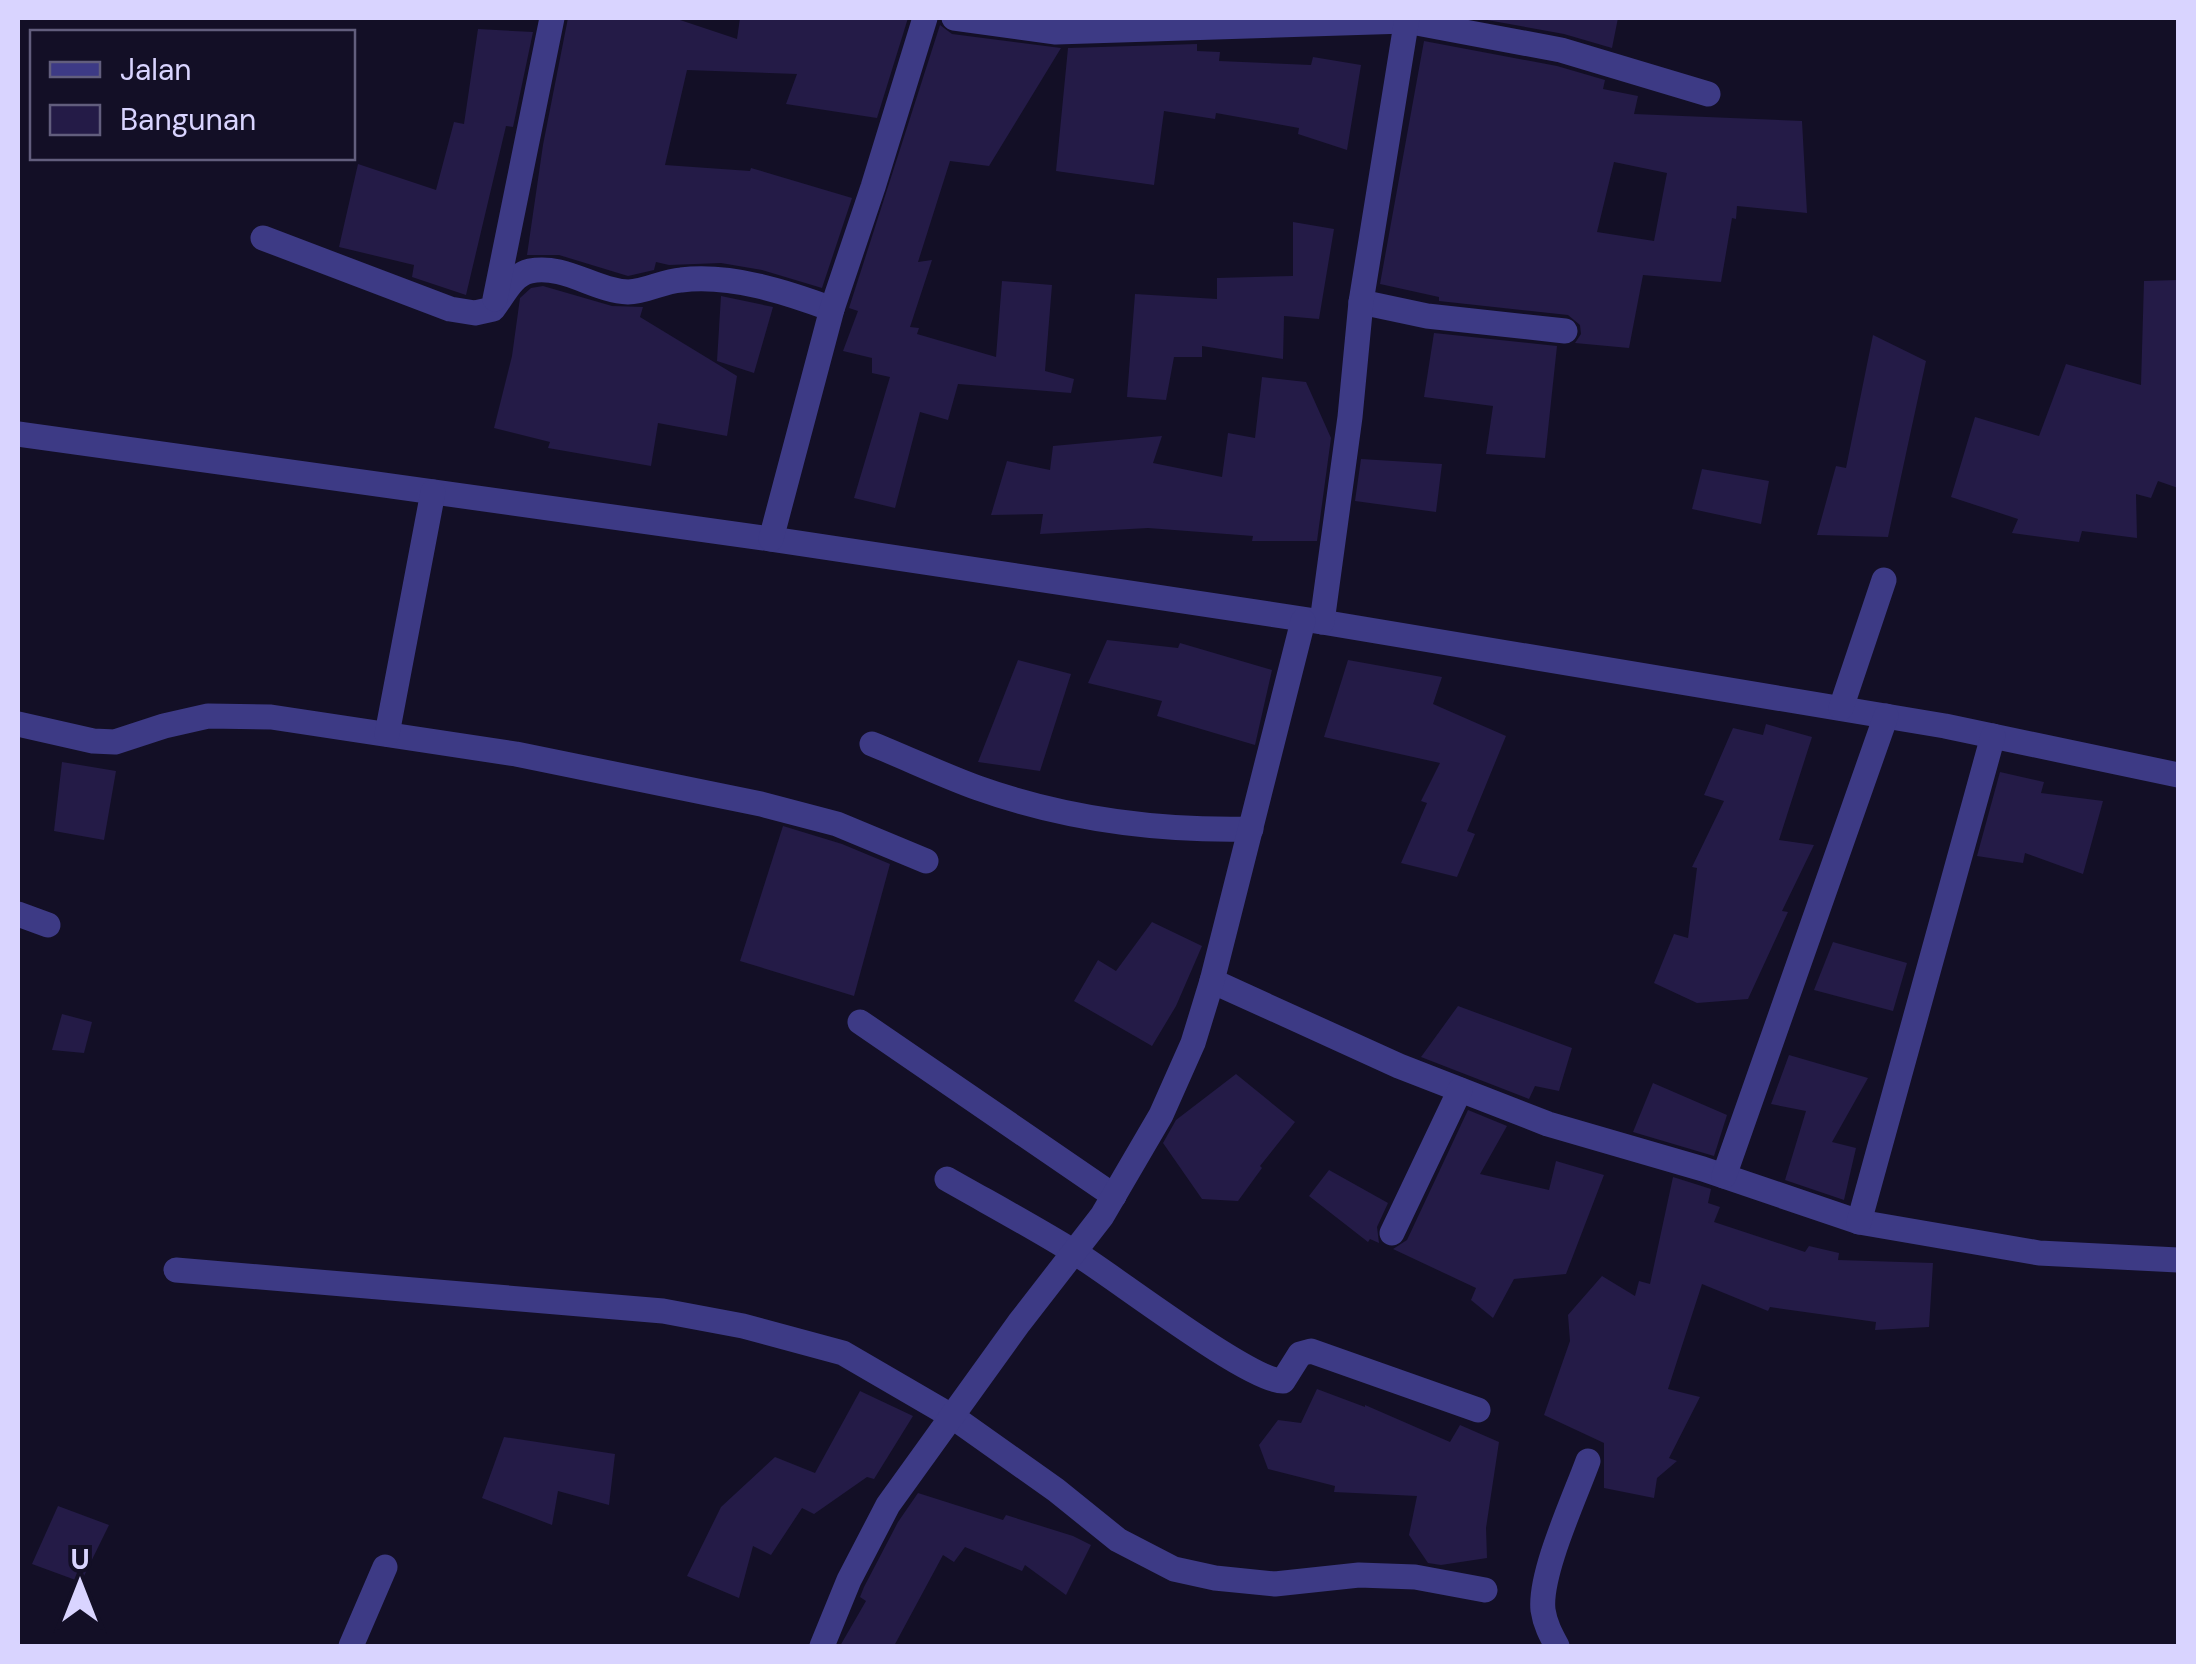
<svg xmlns="http://www.w3.org/2000/svg" width="2196" height="1664" font-family="'DM Sans',sans-serif">
	<style>
		.building { fill: #241b47; fill-rule: evenodd }
		.lines { fill: none; stroke-linecap: round; stroke-linejoin: round }
		.street { stroke: #3d3a85; stroke-width: 25 }
	</style>
	<rect width="100%" height="100%" fill="#130f26"/>
	<g class="building">
		<path d="M 568,18 L 674,18 L 737,39 L 740,18 L 908,18 L 877,118 L 786,104 L 797,74 L 687,70 L 665,165 L 750,171 L 751,168 L 852,198 L 822,288 L 762,270 L 721,263 L 669,265 L 656,262 L 654,270 L 628,276 L 559,255 L 527,255 L 543,145 Z"/>
		<path d="M 1476,18 L 1618,18 L 1612,48 L 1564,34 Z"/>
		<path d="M 940,25 L 952,34 L 1061,48 L 989,166 L 950,161 L 918,262 L 932,260 L 910,327 L 919,328 L 917,334 L 996,357 L 1002,281 L 1052,285 L 1045,371 L 1074,379 L 1071,393 L 958,384 L 948,420 L 920,412 L 895,508 L 854,498 L 890,377 L 872,373 L 872,358 L 843,351 L 858,311 L 849,308 Z"/>
		<path d="M 478,29 L 533,32 L 513,127 L 506,126 L 466,295 L 412,277 L 414,265 L 339,247 L 358,164 L 436,190 L 454,122 L 464,124 Z"/>
		<path d="M 1424,41 L 1557,66 L 1605,80 L 1603,89 L 1638,96 L 1634,114 L 1802,121 L 1807,213 L 1737,206 L 1736,219 L 1732,218 L 1721,282 L 1643,275 L 1629,348 L 1575,343 L 1581,334 L 1580,325 L 1568,315 L 1439,301 L 1439,297 L 1380,284 ZM 1614,162 L 1667,173 L 1654,241 L 1597,232 Z"/>
		<path d="M 1197,44 L 1197,51 L 1220,52 L 1219,61 L 1311,65 L 1313,57 L 1361,65 L 1347,150 L 1298,134 L 1299,128 L 1216,113 L 1215,119 L 1164,111 L 1154,185 L 1056,171 L 1068,48 Z"/>
		<path d="M 1293,222 L 1334,229 L 1319,319 L 1284,316 L 1283,359 L 1202,346 L 1202,357 L 1174,357 L 1166,400 L 1127,397 L 1135,294 L 1217,299 L 1217,278 L 1293,276 Z"/>
		<path d="M 2178,280 L 2178,488 L 2158,481 L 2151,498 L 2136,494 L 2137,538 L 2082,531 L 2079,542 L 2012,533 L 2018,519 L 1951,497 L 1975,417 L 2039,436 L 2066,364 L 2141,385 L 2144,281 Z"/>
		<path d="M 543,286 L 612,306 L 643,307 L 640,317 L 737,376 L 727,436 L 658,423 L 651,466 L 548,448 L 550,442 L 494,428 L 512,356 L 520,298 L 531,288 Z"/>
		<path d="M 721,296 L 773,307 L 754,373 L 717,361 Z"/>
		<path d="M 1434,333 L 1557,346 L 1545,458 L 1486,454 L 1493,406 L 1424,397 Z"/>
		<path d="M 1873,335 L 1926,361 L 1888,537 L 1817,535 L 1836,466 L 1846,468 Z"/>
		<path d="M 1262,377 L 1306,382 L 1331,438 L 1317,541 L 1252,541 L 1253,536 L 1148,528 L 1040,534 L 1043,514 L 991,515 L 1007,461 L 1050,470 L 1053,446 L 1162,436 L 1153,463 L 1222,477 L 1228,433 L 1255,438 Z"/>
		<path d="M 1361,459 L 1442,464 L 1436,512 L 1355,501 Z"/>
		<path d="M 1702,469 L 1769,481 L 1761,524 L 1692,509 Z"/>
		<path d="M 1107,640 L 1178,648 L 1180,643 L 1272,670 L 1255,745 L 1157,716 L 1162,701 L 1088,683 Z"/>
		<path d="M 1018,660 L 1071,674 L 1040,771 L 978,762 Z"/>
		<path d="M 1348,660 L 1442,677 L 1433,704 L 1506,736 L 1467,831 L 1475,834 L 1457,877 L 1401,863 L 1427,803 L 1421,801 L 1440,763 L 1324,737 Z"/>
		<path d="M 1766,724 L 1812,737 L 1779,840 L 1814,845 L 1782,911 L 1788,912 L 1748,999 L 1697,1003 L 1654,983 L 1674,934 L 1688,938 L 1697,868 L 1692,867 L 1724,801 L 1704,795 L 1733,728 L 1763,735 Z"/>
		<path d="M 62,762 L 116,771 L 104,840 L 54,831 Z"/>
		<path d="M 2000,772 L 2044,782 L 2041,793 L 2103,801 L 2083,874 L 2025,853 L 2023,863 L 1977,856 Z"/>
		<path d="M 783,826 L 842,844 L 890,864 L 854,996 L 740,961 Z"/>
		<path d="M 1152,922 L 1202,946 L 1176,1006 L 1152,1046 L 1074,1001 L 1098,960 L 1116,971 Z"/>
		<path d="M 1833,942 L 1907,963 L 1893,1011 L 1814,990 Z"/>
		<path d="M 1458,1006 L 1572,1048 L 1559,1091 L 1535,1086 L 1529,1099 L 1421,1057 Z"/>
		<path d="M 62,1014 L 92,1022 L 84,1053 L 52,1050 Z"/>
		<path d="M 1789,1055 L 1868,1078 L 1832,1142 L 1856,1148 L 1844,1200 L 1785,1180 L 1806,1111 L 1771,1104 Z"/>
		<path d="M 1236,1074 L 1295,1122 L 1260,1166 L 1262,1168 L 1238,1201 L 1202,1199 L 1163,1143 L 1176,1120 Z"/>
		<path d="M 1653,1083 L 1727,1115 L 1714,1156 L 1633,1132 Z"/>
		<path d="M 1468,1110 L 1507,1126 L 1480,1174 L 1549,1190 L 1556,1161 L 1604,1175 L 1566,1274 L 1514,1279 L 1493,1318 L 1471,1300 L 1476,1288 L 1393,1249 L 1407,1240 Z"/>
		<path d="M 1329,1170 L 1388,1203 L 1377,1227 L 1379,1243 L 1370,1239 L 1368,1242 L 1309,1196 Z"/>
		<path d="M 1673,1177 L 1711,1189 L 1708,1203 L 1720,1207 L 1714,1222 L 1805,1252 L 1809,1246 L 1839,1253 L 1838,1260 L 1933,1263 L 1929,1327 L 1875,1330 L 1876,1322 L 1770,1307 L 1768,1311 L 1702,1284 L 1668,1389 L 1700,1397 L 1669,1458 L 1677,1461 L 1657,1478 L 1654,1498 L 1604,1488 L 1604,1443 L 1544,1415 L 1570,1341 L 1568,1315 L 1602,1276 L 1635,1296 L 1639,1281 L 1650,1284 Z"/>
		<path d="M 1317,1389 L 1365,1407 L 1365,1405 L 1450,1442 L 1460,1425 L 1499,1442 L 1486,1528 L 1487,1558 L 1441,1565 L 1428,1563 L 1409,1535 L 1417,1496 L 1334,1492 L 1335,1486 L 1268,1469 L 1259,1445 L 1278,1420 L 1301,1423 Z"/>
		<path d="M 860,1391 L 913,1416 L 874,1479 L 867,1477 L 814,1514 L 802,1508 L 771,1555 L 753,1546 L 739,1598 L 687,1576 L 721,1507 L 775,1457 L 815,1473 Z"/>
		<path d="M 504,1437 L 615,1454 L 609,1505 L 558,1491 L 552,1525 L 482,1498 Z"/>
		<path d="M 918,1493 L 1003,1520 L 1006,1515 L 1073,1536 L 1091,1545 L 1066,1595 L 1025,1565 L 1022,1571 L 965,1547 L 954,1562 L 943,1555 L 894,1646 L 840,1646 L 866,1601 L 860,1597 L 864,1587 L 898,1522 Z"/>
		<path d="M 58,1506 L 109,1525 L 81,1582 L 32,1564 Z"/>
	</g>
	<g class="lines">
		<g class="street">
			<path d="M 954,18 L 1056,32 L 1406,21 L 1561,50 L 1708,94"/>
			<path d="M 263,238 L 450,309 L 475,313 L 493,309 C 504,295 512,275 530,271 C 565,264 595,291 628,292 C 646,292 663,281 681,280 C 731,274 786,292 832,309"/>
			<path d="M 495,299 L 552,18"/>
			<path d="M 1361,302 L 1427,316 L 1565,331"/>
			<path d="M 18,434 L 771,539 L 1322,622 L 1945,726 L 2178,775"/>
			<path d="M 771,539 L 832,309 L 873,187 L 925,18"/>
			<path d="M 1322,622 L 1350,417 L 1361,302 L 1407,18"/>
			<path d="M 1841,708 L 1884,580"/>
			<path d="M 18,724 L 93,741 L 115,742 L 164,726 L 208,716 L 271,717 L 516,754 L 761,804 L 837,824 L 926,861"/>
			<path d="M 387,734 L 433,492"/>
			<path d="M 872,744 C 907,758 942,775 978,788 C 1065,819 1159,831 1251,829"/>
			<path d="M 18,914 L 48,925"/>
			<path d="M 1212,981 L 1399,1066 L 1548,1124 L 1703,1169 L 1859,1222 L 2039,1253 L 2178,1260"/>
			<path d="M 860,1022 L 1114,1196"/>
			<path d="M 1724,1176 L 1886,716"/>
			<path d="M 947,1179 C 989,1203 1032,1226 1074,1252 C 1112,1275 1250,1382 1283,1381 L 1300,1354 L 1311,1351 L 1478,1410"/>
			<path d="M 1859,1222 L 1993,736"/>
			<path d="M 1392,1233 L 1460,1090"/>
			<path d="M 176,1270 L 663,1311 L 743,1326 L 843,1353 L 953,1417 L 1056,1490 L 1118,1540 L 1174,1569 L 1215,1578 L 1275,1584 L 1359,1575 L 1415,1577 L 1485,1590"/>
			<path d="M 351,1646 L 385,1567"/>
			<path d="M 822,1646 L 849,1580 L 888,1505 L 1019,1323 L 1102,1216 L 1161,1115 L 1193,1043 L 1212,981 L 1303,621"/>
			<path d="M 1557,1646 C 1551,1635 1545,1624 1543,1610 C 1539,1574 1575,1497 1588,1461"/>
		</g>
	</g>
	<rect width="2196" height="1664" fill="none" stroke="#d9d4ff" stroke-width="40"/>
	<rect x="30" y="30" width="325" height="130" fill="#130f26" stroke="#625e7d" stroke-width="2.5"/>
	<rect x="50" y="62" width="50" height="15" fill="#3d3a85" stroke="#625e7d" stroke-width="2.5"/>
	<text x="120" y="80" font-size="30" fill="#d9d4ff">Jalan</text>
	<rect x="50" y="105" width="50" height="30" fill="#241b47" stroke="#625e7d" stroke-width="2.5"/>
	<text x="120" y="130" font-size="30" fill="#d9d4ff">Bangunan</text>
	<g transform="translate(80 1584)" stroke="#130f26" stroke-width="8" paint-order="stroke">
	<path d="M0-8L18 38L0 25L-18 38Z" fill="#d9d4ff"/>
	<text y="-15" font-size="28" font-weight="bold" text-anchor="middle" fill="#d9d4ff">U</text>
	</g>
</svg>
